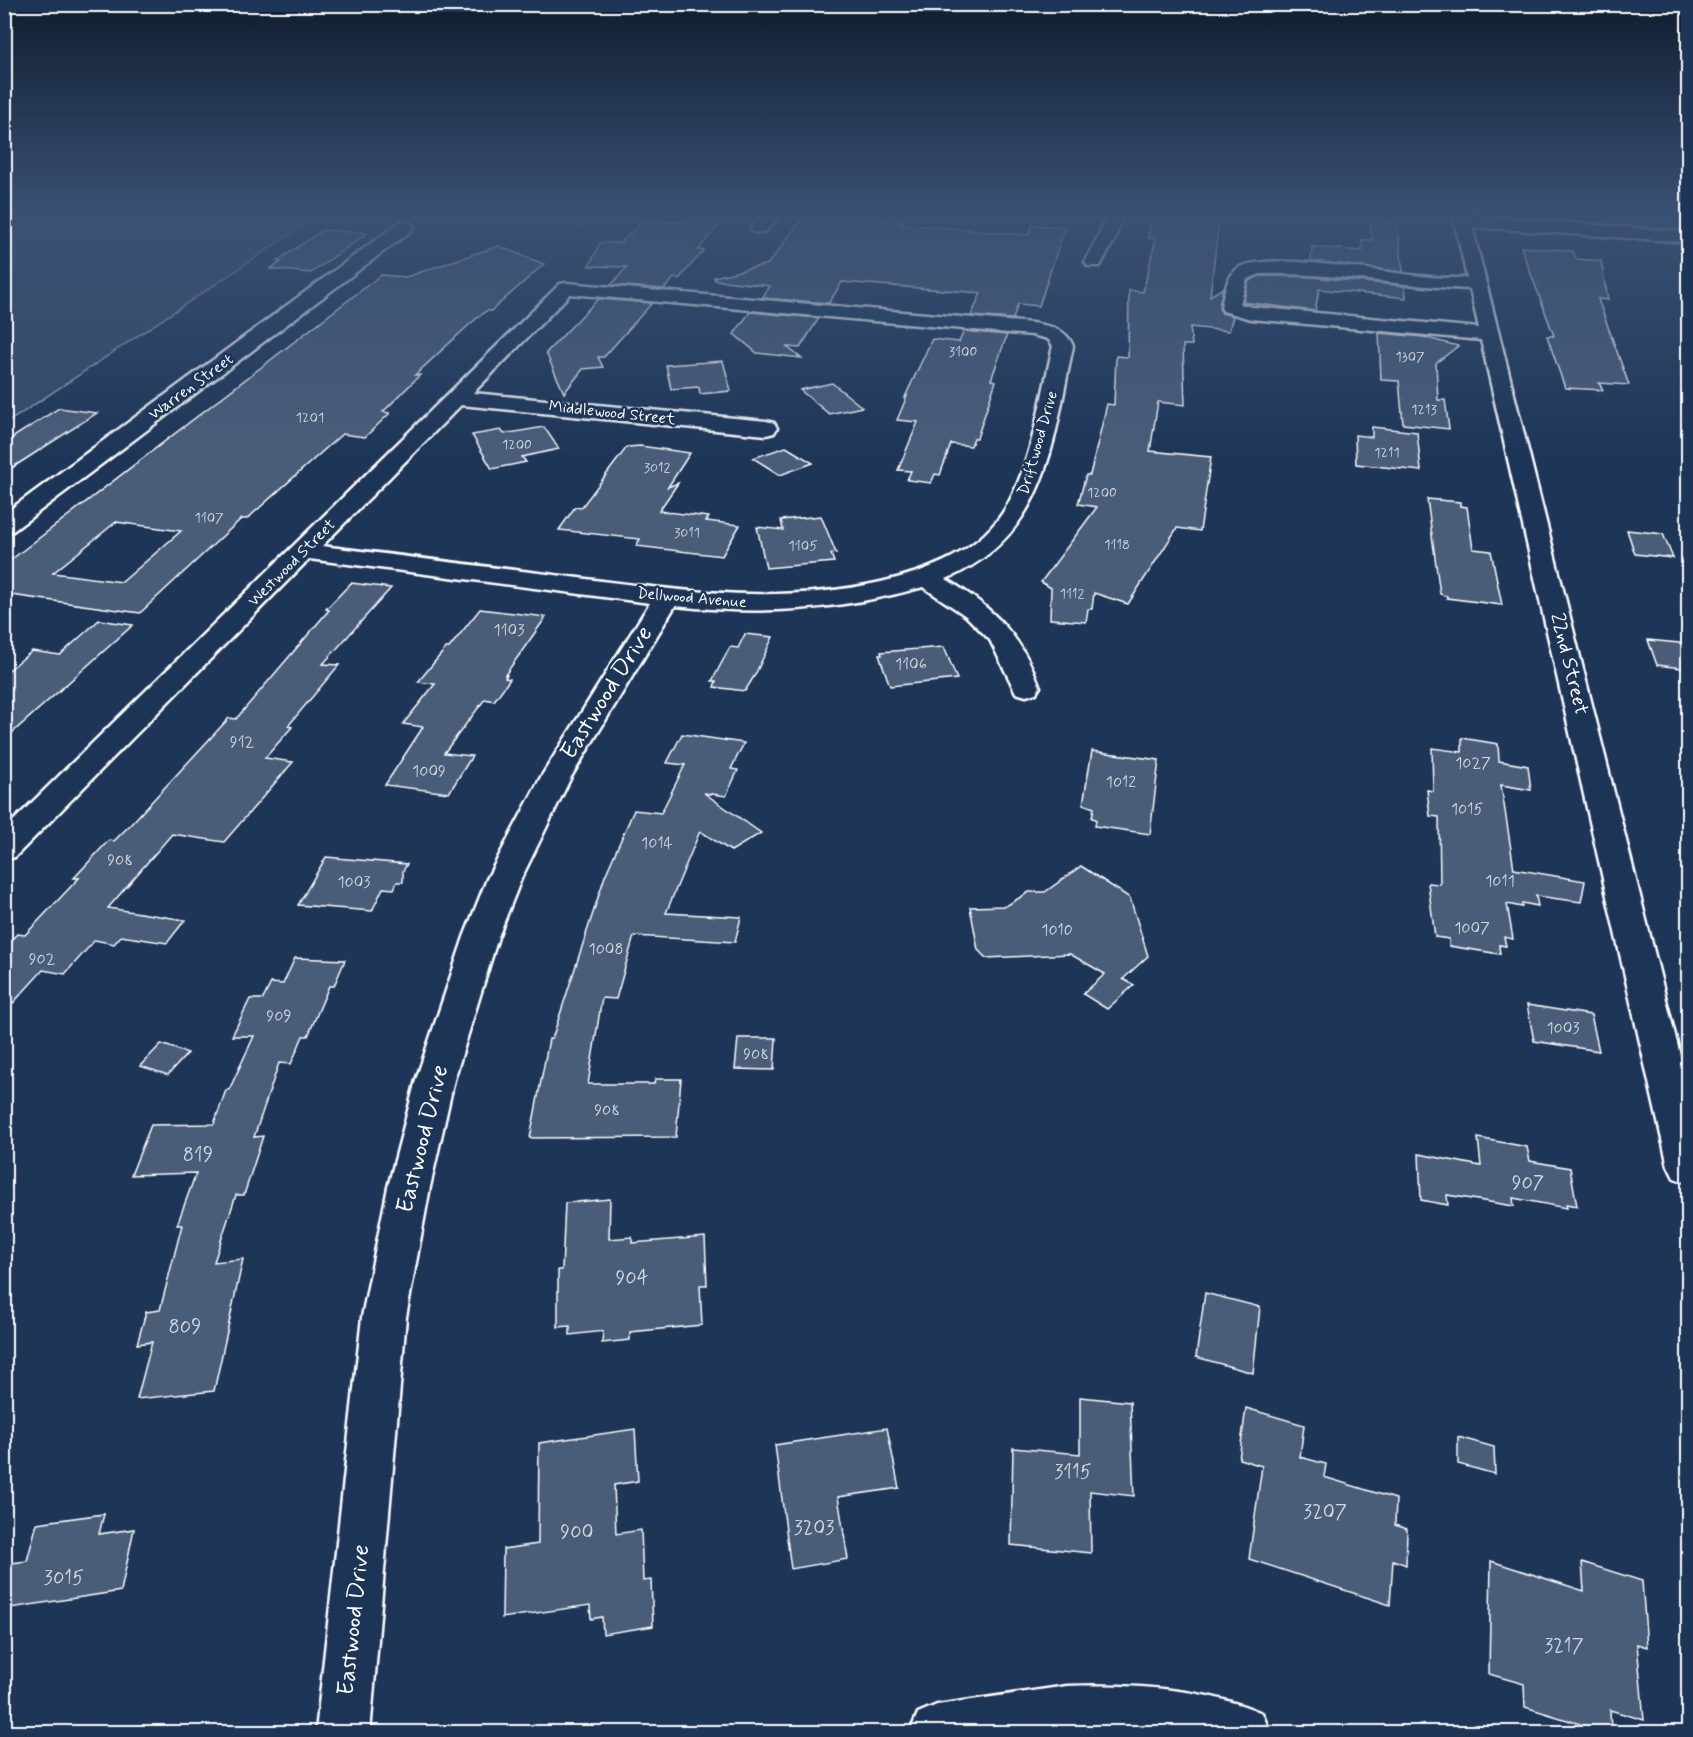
<svg xmlns="http://www.w3.org/2000/svg" width="1693" height="1737" font-family="Mynerve,sans-serif">
	<style>
		.green { fill: #364b69; stroke: #9aa5b4; stroke-width: 1.5 }
		.building { fill: #4a5d79; stroke: #fff; stroke-width: 1.5; fill-rule: evenodd }
		.lines { fill: none; stroke-linecap: round; stroke-linejoin: round }
		.street-casing { stroke: #fff; stroke-width: 5 }
		.secondary-casing { stroke: #fff; stroke-width: 5 }
		.street { fill: #1d3557; fill-rule: evenodd }
		.secondary { fill: #1d3557; fill-rule: evenodd }
		.labels { text-anchor: middle; dominant-baseline: central; stroke-width: 5; stroke-linejoin: round; paint-order: stroke }
		.far-number-label { font-size: 14px; fill: #d2d6de }
		.far-street-label { font-size: 16px; fill: #fff; stroke: #1d3557 }
		.number-label { font-size: 16px; fill: #d2d6de }
		.street-label { font-size: 20px; fill: #fff; stroke: #1d3557 }
		.near-number-label { font-size: 20px; fill: #d2d6de }
		.near-street-label { font-size: 24px; fill: #fff; stroke: #1d3557 }
	</style>
	<rect width="100%" height="100%" fill="#1d3557"/>
	<filter id="ink" filterUnits="userSpaceOnUse"><feTurbulence type="fractalNoise" baseFrequency=".0167" numOctaves="2"/><feDisplacementMap in="SourceGraphic" scale="12" xChannelSelector="R" yChannelSelector="G"/><feConvolveMatrix kernelMatrix="1 2 1 2 8 2 1 2 1" color-interpolation-filters="sRGB"/></filter>
	<g filter="url(#ink)">
		<g class="green">
			<path d="M 5,214 L 321,214 L 5,424 Z"/>
			<path d="M 439,214 L 597,214 L 583,226 Z"/>
		</g>
		<g class="building">
			<path d="M 694,214 L 728,214 L 698,250 L 704,250 L 679,279 L 674,278 L 664,289 L 611,285 L 627,267 L 589,266 L 600,243 L 620,243 L 644,220 L 686,223 Z"/>
			<path d="M 817,214 L 904,220 L 900,224 L 1028,235 L 1032,225 L 1065,227 L 1039,306 L 1018,304 L 1013,319 L 971,316 L 981,293 L 842,282 L 829,303 L 762,298 L 770,286 L 715,280 L 714,277 L 768,264 L 802,219 L 813,220 Z"/>
			<path d="M 1153,214 L 1198,214 L 1197,218 L 1219,219 L 1210,296 L 1223,288 L 1219,308 L 1222,313 L 1233,316 L 1229,331 L 1190,327 L 1192,345 L 1183,345 L 1185,405 L 1158,402 L 1150,451 L 1211,457 L 1200,531 L 1177,528 L 1128,604 L 1094,593 L 1092,609 L 1088,609 L 1086,622 L 1050,619 L 1051,588 L 1041,582 L 1097,507 L 1078,504 L 1086,475 L 1090,475 L 1107,404 L 1114,405 L 1116,356 L 1128,357 L 1129,290 L 1143,292 L 1156,238 L 1148,238 Z"/>
			<path d="M 1370,218 L 1397,222 L 1403,272 L 1311,261 L 1312,247 L 1362,251 L 1362,240 L 1372,240 Z"/>
			<path d="M 323,230 L 367,233 L 311,273 L 270,269 L 281,262 L 277,261 Z"/>
			<path d="M 498,246 L 544,264 L 491,311 L 486,311 L 470,324 L 415,375 L 420,375 L 383,412 L 390,413 L 365,437 L 342,434 L 247,519 L 241,519 L 140,613 L 4,594 L 4,565 L 381,275 L 406,277 ZM 116,522 L 181,531 L 122,582 L 53,573 Z"/>
			<path d="M 1521,247 L 1573,251 L 1576,259 L 1601,261 L 1608,300 L 1598,299 L 1629,385 L 1599,383 L 1603,390 L 1565,388 L 1547,336 L 1554,336 Z"/>
			<path d="M 1260,276 L 1312,277 L 1405,286 L 1406,298 L 1319,289 L 1315,311 L 1243,302 L 1249,281 Z"/>
			<path d="M 598,299 L 652,303 L 604,357 L 598,357 L 603,367 L 583,369 L 564,393 L 546,353 Z"/>
			<path d="M 750,312 L 819,318 L 800,348 L 787,347 L 801,358 L 757,353 L 734,334 Z"/>
			<path d="M 964,331 L 1007,335 L 991,380 L 996,381 L 977,438 L 974,438 L 971,446 L 951,444 L 940,475 L 935,474 L 931,483 L 907,480 L 911,471 L 898,470 L 918,422 L 897,420 L 907,396 L 905,397 L 932,339 L 959,342 Z"/>
			<path d="M 1379,333 L 1423,337 L 1458,346 L 1436,363 L 1438,400 L 1445,400 L 1449,429 L 1403,424 L 1399,381 L 1381,380 Z"/>
			<path d="M 723,361 L 731,391 L 700,394 L 699,387 L 671,389 L 666,365 Z"/>
			<path d="M 832,383 L 862,407 L 829,414 L 800,390 Z"/>
			<path d="M 59,408 L 97,413 L 4,473 L 4,443 Z"/>
			<path d="M 544,427 L 559,449 L 522,457 L 526,462 L 492,469 L 472,435 L 501,430 L 504,434 Z"/>
			<path d="M 1372,427 L 1417,432 L 1421,471 L 1356,464 L 1355,435 L 1372,437 Z"/>
			<path d="M 640,446 L 690,453 L 668,487 L 678,483 L 659,511 L 709,517 L 706,521 L 740,525 L 722,556 L 636,546 L 640,539 L 559,530 L 575,507 L 581,508 L 627,447 Z"/>
			<path d="M 786,447 L 813,463 L 780,475 L 753,458 Z"/>
			<path d="M 1427,499 L 1460,502 L 1460,506 L 1467,507 L 1473,549 L 1491,551 L 1502,605 L 1447,598 L 1447,596 L 1440,594 Z"/>
			<path d="M 821,516 L 836,553 L 831,554 L 834,562 L 766,568 L 757,527 L 783,530 L 781,520 Z"/>
			<path d="M 1627,530 L 1663,534 L 1673,558 L 1635,554 Z"/>
			<path d="M 351,583 L 391,588 L 323,664 L 339,665 L 288,726 L 292,727 L 265,758 L 293,762 L 224,842 L 172,834 L 108,908 L 185,920 L 167,943 L 121,936 L 114,944 L 95,940 L 65,974 L 43,970 L 4,1013 L 4,947 L 17,934 L 25,935 L 79,878 L 74,878 L 109,840 L 114,841 L 131,824 L 229,718 L 236,719 L 329,610 L 326,609 Z"/>
			<path d="M 480,609 L 546,617 L 505,675 L 507,675 L 505,678 L 510,679 L 494,701 L 485,699 L 444,753 L 472,756 L 449,793 L 385,785 L 423,727 L 403,724 L 435,684 L 418,682 L 446,648 L 449,648 Z"/>
			<path d="M 99,620 L 133,625 L 4,740 L 4,674 L 32,651 L 60,655 Z"/>
			<path d="M 745,634 L 773,637 L 755,675 L 745,691 L 714,687 L 716,681 L 712,681 L 730,647 L 738,648 Z"/>
			<path d="M 1648,640 L 1689,644 L 1689,669 L 1657,665 Z"/>
			<path d="M 944,647 L 957,679 L 890,686 L 879,655 L 882,655 L 881,652 Z"/>
			<path d="M 682,734 L 744,743 L 731,769 L 738,770 L 726,796 L 704,793 L 761,833 L 731,851 L 700,831 L 666,913 L 741,917 L 735,942 L 634,936 L 616,999 L 602,998 L 588,1084 L 654,1084 L 655,1079 L 681,1079 L 676,1137 L 530,1138 L 549,1039 L 552,1039 L 605,876 L 634,810 L 661,813 L 685,765 L 667,763 Z"/>
			<path d="M 1462,738 L 1498,744 L 1499,761 L 1528,766 L 1531,790 L 1501,785 L 1514,869 L 1585,881 L 1581,902 L 1536,896 L 1538,906 L 1522,903 L 1522,907 L 1507,904 L 1513,939 L 1504,937 L 1506,946 L 1499,945 L 1500,954 L 1449,946 L 1449,939 L 1435,937 L 1428,883 L 1440,884 L 1439,817 L 1430,816 L 1427,790 L 1433,791 L 1432,748 L 1462,752 Z"/>
			<path d="M 1092,751 L 1159,760 L 1150,834 L 1095,826 L 1096,819 L 1092,818 L 1094,808 L 1083,804 Z"/>
			<path d="M 326,857 L 347,859 L 407,864 L 403,871 L 403,882 L 397,882 L 394,889 L 383,888 L 372,911 L 298,905 Z"/>
			<path d="M 1081,866 L 1130,898 L 1148,956 L 1123,979 L 1134,985 L 1107,1009 L 1083,994 L 1105,974 L 1070,954 L 986,958 L 978,950 L 970,907 L 1006,906 L 1029,892 L 1045,892 Z"/>
			<path d="M 295,958 L 345,960 L 334,986 L 329,986 L 308,1036 L 303,1036 L 291,1064 L 279,1063 L 254,1137 L 263,1136 L 244,1195 L 236,1195 L 214,1262 L 243,1259 L 214,1391 L 137,1399 L 152,1342 L 137,1344 L 146,1312 L 160,1310 L 182,1225 L 177,1225 L 196,1173 L 131,1175 L 151,1125 L 214,1124 L 226,1090 L 229,1090 L 254,1036 L 232,1036 L 250,999 L 263,999 L 271,983 L 283,984 Z"/>
			<path d="M 1527,1005 L 1591,1015 L 1599,1051 L 1534,1041 Z"/>
			<path d="M 738,1038 L 776,1038 L 774,1070 L 735,1069 Z"/>
			<path d="M 161,1044 L 188,1053 L 168,1075 L 140,1066 Z"/>
			<path d="M 1478,1138 L 1527,1147 L 1530,1161 L 1570,1168 L 1577,1206 L 1566,1204 L 1567,1208 L 1513,1198 L 1514,1206 L 1447,1195 L 1448,1205 L 1421,1200 L 1419,1154 L 1481,1166 Z"/>
			<path d="M 610,1199 L 609,1239 L 632,1237 L 632,1243 L 705,1237 L 707,1285 L 700,1285 L 702,1325 L 630,1332 L 630,1340 L 602,1343 L 603,1331 L 570,1335 L 570,1326 L 558,1327 L 558,1270 L 562,1270 L 565,1203 Z"/>
			<path d="M 1205,1293 L 1260,1307 L 1253,1373 L 1196,1357 Z"/>
			<path d="M 1080,1397 L 1130,1402 L 1134,1496 L 1090,1491 L 1091,1553 L 1011,1545 L 1013,1448 L 1080,1454 Z"/>
			<path d="M 1246,1408 L 1304,1425 L 1300,1457 L 1326,1464 L 1324,1477 L 1396,1499 L 1395,1525 L 1407,1529 L 1406,1565 L 1393,1560 L 1390,1605 L 1249,1559 L 1262,1466 L 1239,1459 Z"/>
			<path d="M 887,1428 L 899,1488 L 838,1497 L 848,1559 L 791,1569 L 775,1445 Z"/>
			<path d="M 635,1429 L 638,1481 L 614,1485 L 616,1534 L 641,1530 L 643,1581 L 651,1580 L 653,1626 L 603,1634 L 602,1617 L 591,1619 L 590,1605 L 502,1618 L 503,1549 L 538,1544 L 539,1443 Z"/>
			<path d="M 1458,1437 L 1494,1447 L 1495,1474 L 1458,1464 Z"/>
			<path d="M 104,1514 L 99,1534 L 134,1529 L 121,1591 L 4,1609 L 4,1564 L 27,1561 L 37,1523 Z"/>
			<path d="M 1491,1561 L 1584,1591 L 1582,1562 L 1642,1581 L 1647,1647 L 1637,1644 L 1644,1720 L 1610,1710 L 1611,1732 L 1606,1732 L 1525,1707 L 1524,1684 L 1489,1674 Z"/>
		</g>
		<g class="lines">
			<g class="street-casing">
				<g id="street">
					<path d="M 763,214 L 780,214 L 765,232 L 753,232 L 751,228 Z"/>
					<path d="M 1106,214 L 1122,214 L 1116,237 L 1100,266 L 1088,266 L 1085,262 L 1098,237 Z"/>
					<path d="M 1453,214 L 1688,232 L 1688,242 L 1472,227 L 1688,1087 L 1688,1183 L 1674,1178 L 1668,1166 L 1481,340 L 1251,319 L 1223,311 L 1221,307 C 1224,294 1226,278 1237,269 C 1263,250 1385,273 1421,276 C 1436,278 1452,278 1467,278 ZM 1260,274 C 1330,272 1400,286 1470,289 L 1479,328 L 1252,307 L 1240,304 L 1247,279 Z"/>
					<path d="M 406,221 L 414,226 L 412,230 L 13,531 L 4,533 L 4,514 L 400,222 Z"/>
					<path d="M 566,283 L 1032,323 C 1049,326 1066,328 1073,346 C 1053,442 1048,535 946,579 C 993,608 1021,635 1040,687 L 1036,693 L 1026,696 L 1016,693 L 990,640 L 966,616 L 923,587 C 839,611 762,615 675,606 L 571,777 L 521,879 L 498,937 L 454,1080 L 430,1187 L 406,1317 L 370,1732 L 316,1732 L 362,1317 L 388,1187 L 416,1080 L 464,937 L 487,879 L 541,777 L 650,603 L 309,559 L 15,857 L 4,860 L 4,830 L 560,284 ZM 570,294 L 1032,335 L 1048,339 L 1053,346 C 1041,397 1029,482 996,522 C 967,557 924,572 881,582 C 769,607 660,588 547,574 C 472,565 397,556 322,546 L 461,405 L 766,435 L 774,433 L 777,428 L 774,423 L 766,421 L 473,393 Z"/>
				</g>
			</g>
			<g class="secondary-casing">
				<path id="secondary" d="M 1067,1686 C 1131,1684 1203,1688 1262,1713 L 1270,1732 L 910,1732 L 918,1713 L 937,1705 Z"/>
			</g>
			<use href="#street" class="street"/>
			<use href="#secondary" class="secondary"/>
		</g>
	</g>
	<linearGradient id="sky" x2="0" y2="1"><stop stop-color="#101d30"/><stop offset="0.47" stop-color="#3a5174"/><stop offset="1" stop-color="#3a5174" stop-opacity="0"/></linearGradient>
	<rect width="1693" height="457" fill="url(#sky)"/>
	<g class="labels">
		<g class="far-number-label">
			<text x="963" y="352">3100</text>
			<text x="1410" y="357">1307</text>
			<text x="1424" y="410">1213</text>
			<text x="310" y="418">1201</text>
			<text x="517" y="445">1200</text>
			<text x="1387" y="453">1211</text>
			<text x="657" y="468">3012</text>
			<text x="1102" y="493">1200</text>
			<text x="209" y="518">1107</text>
			<text x="687" y="533">3011</text>
			<text x="1117" y="545">1118</text>
			<text x="803" y="546">1105</text>
			<text x="1072" y="594">1112</text>
		</g>
		<g class="far-street-label">
			<text transform="translate(191 387) rotate(-36)">Warren Street</text>
			<text transform="translate(612 413) rotate(6)">Middlewood Street</text>
			<text transform="translate(1038 443) rotate(-74)">Driftwood Drive</text>
			<text transform="translate(292 563) rotate(-45)">Westwood Street</text>
			<text transform="translate(692 598) rotate(5)">Dellwood Avenue</text>
		</g>
		<g class="number-label">
			<text x="509" y="630">1103</text>
			<text x="911" y="664">1106</text>
			<text x="242" y="742">912</text>
			<text x="1473" y="763">1027</text>
			<text x="429" y="771">1009</text>
			<text x="1121" y="782">1012</text>
			<text x="1467" y="809">1015</text>
			<text x="657" y="843">1014</text>
			<text x="120" y="860">908</text>
			<text x="1500" y="881">1011</text>
			<text x="354" y="882">1003</text>
			<text x="1472" y="928">1007</text>
			<text x="1057" y="930">1010</text>
			<text x="606" y="949">1008</text>
			<text x="42" y="959">902</text>
			<text x="279" y="1016">909</text>
			<text x="1563" y="1028">1003</text>
			<text x="756" y="1054">908</text>
			<text x="607" y="1110">908</text>
		</g>
		<g class="street-label">
			<text transform="translate(1569 664) rotate(76)">22nd Street</text>
		</g>
		<g class="near-number-label">
			<text x="198" y="1155">819</text>
			<text x="1528" y="1183">907</text>
			<text x="632" y="1278">904</text>
			<text x="185" y="1327">809</text>
			<text x="1073" y="1472">3115</text>
			<text x="1325" y="1512">3207</text>
			<text x="814" y="1528">3203</text>
			<text x="577" y="1532">900</text>
			<text x="64" y="1578">3015</text>
			<text x="1564" y="1646">3217</text>
		</g>
		<g class="near-street-label">
			<text transform="translate(607 693) rotate(-58)">Eastwood Drive</text>
			<text transform="translate(423 1139) rotate(-76)">Eastwood Drive</text>
			<text transform="translate(354 1620) rotate(-84)">Eastwood Drive</text>
		</g>
	</g>
	<rect width="1693" height="1737" fill="none" stroke="#1d3557" stroke-width="24"/>
	<rect x="12" y="12" width="1669" height="1713" fill="none" stroke="#fff" stroke-width="2" filter="url(#ink)"/>
</svg>
